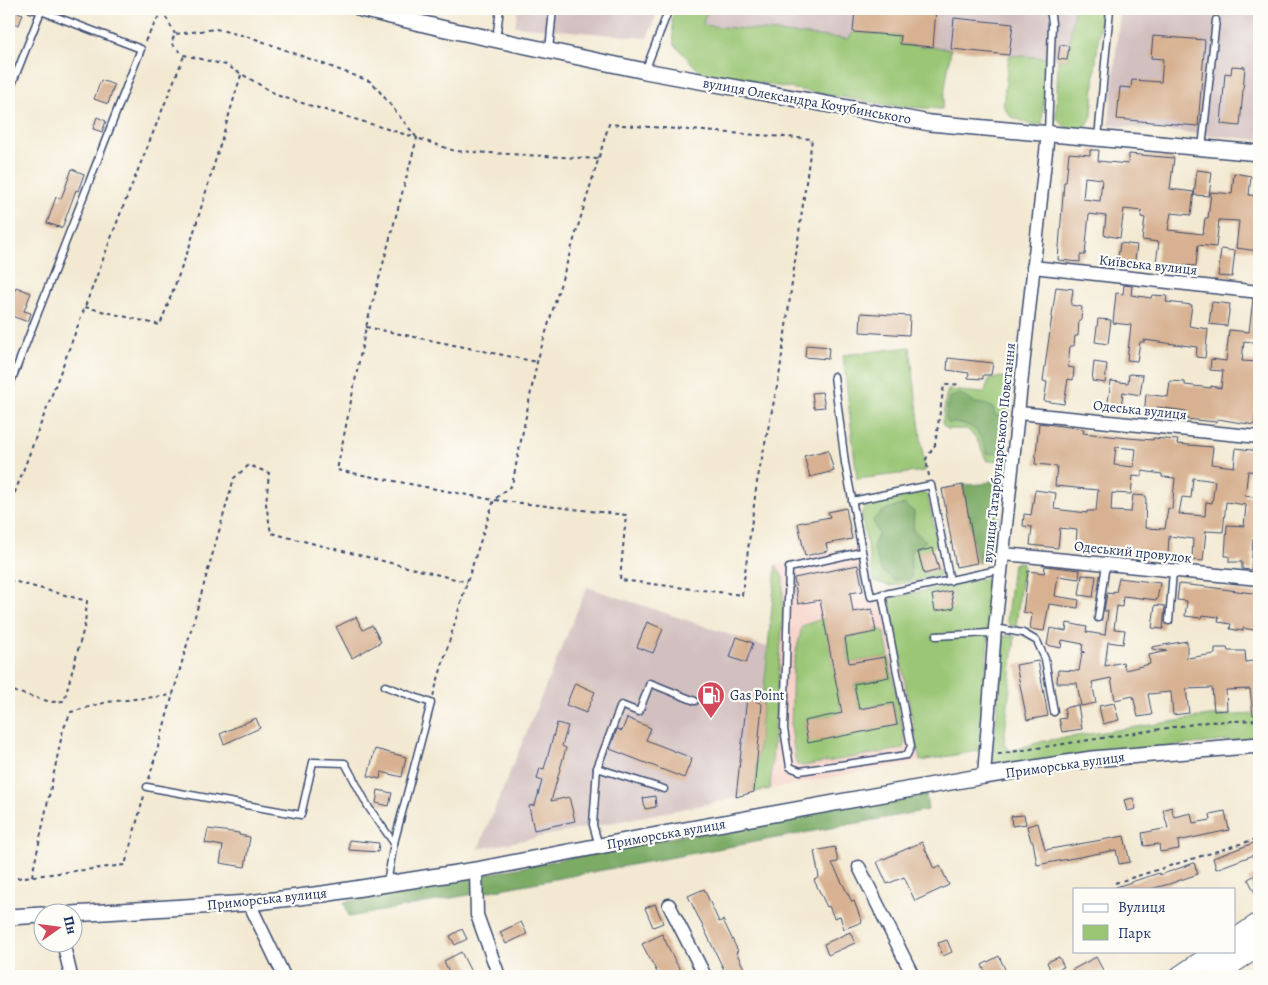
<svg xmlns="http://www.w3.org/2000/svg" width="1268" height="985" font-family="Alegreya,serif">
	<style>
		.built { fill: #f7d1c7 }
		.industrial { fill: #d2bfc0 }
		.green { fill: #9ac674; stroke: #5a7a69 }
		.forest { fill: #7bab66; stroke: #4b6d62 }
		.building { fill: #d7b191; fill-rule: evenodd }
		.lines { fill: none; stroke-linecap: round; stroke-linejoin: round }
		.service-casing { stroke: #3b4b6f; stroke-width: 9 }
		.minor-casing { stroke: #3b4b6f; stroke-width: 15 }
		.tertiary-casing { stroke: #3b4b6f; stroke-width: 18 }
		.primary-casing { stroke: #3b4b6f; stroke-width: 22 }
		.path { stroke: #3b4b6f; stroke-width: 2; stroke-dasharray: 4 4; stroke-linecap: butt }
		.service { stroke: #fff; stroke-width: 6 }
		.minor { stroke: #fff; stroke-width: 12 }
		.tertiary { stroke: #fff; stroke-width: 15 }
		.primary { stroke: #fff; stroke-width: 20 }
		.labels { text-anchor: middle; dominant-baseline: central; stroke-width: 4.5; stroke-linejoin: round; paint-order: stroke }
		.street-label { font-size: 14px; fill: #1b2f5e; stroke: #fdfcf7 }
		.poi-label { font-size: 14px; fill: #1b2f5e; stroke: #fdfcf7; text-anchor: start }
	</style>
	<rect width="100%" height="100%" fill="#fdfcf7"/>
	<filter id="ink" filterUnits="userSpaceOnUse"><feTurbulence type="fractalNoise" baseFrequency=".02" numOctaves="2"/><feDisplacementMap in="SourceGraphic" scale="10" xChannelSelector="R" yChannelSelector="G"/><feConvolveMatrix kernelMatrix="1 2 1 2 8 2 1 2 1" color-interpolation-filters="sRGB"/></filter>
	<filter id="wash" filterUnits="userSpaceOnUse"><feTurbulence type="fractalNoise" baseFrequency=".0096" numOctaves="4" result="noise"/><feDisplacementMap in="SourceGraphic" scale="20" xChannelSelector="R" yChannelSelector="G"/><feGaussianBlur stdDeviation="1.12" result="paint"/><feColorMatrix in="noise" values="0 0 0 0 0 0 0 0 0 0 0 0 0 0 0 0 0 1.4 0 .05"/><feComposite in="paint" operator="in"/></filter>
	<g filter="url(#wash)">
		<rect width="100%" height="100%" fill="#f3e9d2"/>
		<path class="built" d="M 857,547 L 868,601 L 889,598 L 920,761 L 754,792 L 776,565 Z"/>
		<g class="industrial">
			<path d="M 518,9 L 659,9 L 647,38 L 515,26 Z"/>
			<path d="M 707,9 L 1074,9 L 1067,60 L 900,44 L 901,36 L 853,32 L 848,39 L 703,25 Z"/>
			<path d="M 1120,9 L 1259,9 L 1259,140 L 1109,125 Z"/>
			<path d="M 587,587 L 767,647 L 754,792 L 727,800 L 478,849 Z"/>
		</g>
		<g class="green">
			<path d="M 676,9 L 707,9 L 703,25 L 848,39 L 853,32 L 901,36 L 900,44 L 951,49 L 942,109 L 894,106 L 701,73 L 674,44 L 672,18 Z"/>
			<path d="M 1074,9 L 1102,9 L 1095,69 L 1092,116 L 1085,129 L 1066,128 L 1056,118 L 1058,59 L 1067,60 Z"/>
			<path d="M 1009,55 L 1046,58 L 1042,124 L 1033,126 L 1010,116 L 1003,105 Z"/>
			<path d="M 910,347 L 925,471 L 857,479 L 843,355 Z"/>
			<path d="M 1000,377 L 1013,379 L 1005,460 L 987,461 L 976,438 L 967,429 L 947,429 L 942,424 L 946,396 L 948,390 L 984,393 L 989,380 Z"/>
			<path d="M 920,492 L 927,495 L 938,543 L 933,548 L 918,553 L 924,574 L 939,570 L 940,576 L 890,586 L 874,581 L 861,514 L 866,505 Z"/>
			<path d="M 1019,562 L 1023,563 L 1016,627 L 1009,625 L 1007,618 L 1013,564 Z"/>
			<path d="M 776,565 L 783,578 L 783,616 L 770,789 L 754,792 Z"/>
			<path d="M 987,578 L 994,580 L 978,751 L 920,761 L 889,598 Z"/>
			<path d="M 824,618 L 842,713 L 804,721 L 808,742 L 897,725 L 893,703 L 859,709 L 854,684 L 888,677 L 885,657 L 849,663 L 845,638 L 876,632 L 876,628 L 884,631 L 905,742 L 902,749 L 803,766 L 796,764 L 791,726 L 793,666 L 802,626 Z"/>
			<path d="M 1004,636 L 1015,636 L 1004,744 L 1010,751 L 1044,741 L 1209,716 L 1259,714 L 1259,738 L 1128,750 L 1013,763 L 994,763 L 993,751 Z"/>
		</g>
		<g class="forest">
			<path d="M 960,394 L 975,403 L 985,404 L 993,408 L 995,415 L 1000,417 L 1008,431 L 1004,444 L 995,454 L 987,453 C 979,430 973,422 948,423 L 946,417 L 949,398 Z"/>
			<path d="M 1003,477 L 994,560 L 977,563 L 963,485 L 982,484 Z"/>
			<path d="M 904,504 L 914,512 L 913,530 L 926,541 L 920,547 L 911,549 L 911,579 L 894,580 L 881,570 L 873,547 L 878,534 L 873,520 L 883,511 Z"/>
			<path d="M 925,788 L 928,810 L 349,917 L 344,902 Z"/>
		</g>
		<g id="blocks">
			<g class="building">
				<path d="M 855,9 L 936,9 L 933,47 L 900,44 L 901,36 L 853,32 Z"/>
				<path d="M 11,10 L 23,14 L 19,25 L 9,21 Z"/>
				<path d="M 954,18 L 1013,24 L 1009,55 L 951,49 Z"/>
				<path d="M 1153,36 L 1205,40 L 1198,126 L 1117,119 L 1120,87 L 1131,88 L 1132,80 L 1161,82 L 1163,59 L 1151,58 Z"/>
				<path d="M 1060,45 L 1069,46 L 1067,60 L 1058,59 Z"/>
				<path d="M 1232,66 L 1245,67 L 1240,126 L 1221,124 L 1225,73 L 1231,74 Z"/>
				<path d="M 101,80 L 114,85 L 108,104 L 94,99 Z"/>
				<path d="M 97,117 L 106,121 L 102,132 L 93,129 Z"/>
				<path d="M 1090,150 L 1099,150 L 1098,161 L 1128,164 L 1129,154 L 1174,158 L 1170,189 L 1194,192 L 1191,215 L 1171,213 L 1168,230 L 1203,234 L 1205,218 L 1208,218 L 1211,192 L 1232,194 L 1234,173 L 1251,176 L 1249,195 L 1259,196 L 1259,251 L 1236,248 L 1239,221 L 1219,220 L 1216,247 L 1198,245 L 1196,266 L 1170,264 L 1169,271 L 1155,269 L 1159,242 L 1142,240 L 1145,218 L 1141,217 L 1142,211 L 1124,209 L 1120,238 L 1104,235 L 1106,216 L 1089,214 L 1085,255 L 1080,255 L 1080,262 L 1058,260 L 1064,182 L 1066,182 L 1069,153 L 1090,155 ZM 1085,177 L 1102,179 L 1100,201 L 1083,199 Z"/>
				<path d="M 72,169 L 84,174 L 78,191 L 76,190 L 62,228 L 47,223 L 56,197 L 61,199 Z"/>
				<path d="M 1197,170 L 1212,172 L 1209,196 L 1194,195 Z"/>
				<path d="M 1120,243 L 1137,245 L 1134,267 L 1117,265 Z"/>
				<path d="M 1221,249 L 1235,251 L 1232,277 L 1218,276 Z"/>
				<path d="M 1101,259 L 1113,261 L 1113,268 L 1100,266 Z"/>
				<path d="M 1124,285 L 1132,286 L 1131,295 L 1151,298 L 1152,295 L 1167,296 L 1166,302 L 1192,305 L 1189,326 L 1208,329 L 1205,358 L 1196,357 L 1197,347 L 1144,340 L 1144,342 L 1140,342 L 1137,361 L 1127,360 L 1131,325 L 1113,323 L 1116,293 L 1123,294 Z"/>
				<path d="M 16,287 L 31,293 L 24,311 L 31,313 L 28,322 L 9,315 L 9,306 Z"/>
				<path d="M 1056,287 L 1073,289 L 1071,305 L 1082,307 L 1081,320 L 1079,320 L 1078,336 L 1075,336 L 1074,346 L 1070,346 L 1068,367 L 1074,368 L 1073,380 L 1068,379 L 1064,404 L 1044,401 L 1047,382 L 1043,381 Z"/>
				<path d="M 1253,299 L 1259,300 L 1259,343 L 1244,341 L 1242,361 L 1259,362 L 1259,396 L 1258,396 L 1257,402 L 1254,425 L 1218,419 L 1217,422 L 1185,419 L 1186,411 L 1157,407 L 1155,418 L 1144,417 L 1146,394 L 1168,397 L 1170,381 L 1185,382 L 1185,385 L 1211,388 L 1211,386 L 1221,388 L 1223,371 L 1210,370 L 1211,359 L 1226,361 L 1229,330 L 1249,332 Z"/>
				<path d="M 1212,302 L 1230,304 L 1227,326 L 1209,324 Z"/>
				<path d="M 861,313 L 910,316 L 909,335 L 860,332 Z"/>
				<path d="M 1098,319 L 1111,320 L 1108,344 L 1095,342 Z"/>
				<path d="M 806,345 L 829,347 L 828,359 L 805,357 Z"/>
				<path d="M 948,358 L 993,363 L 991,375 L 983,375 L 983,379 L 968,378 L 969,373 L 947,370 Z"/>
				<path d="M 1094,362 L 1107,364 L 1105,383 L 1092,381 Z"/>
				<path d="M 1129,374 L 1143,375 L 1140,395 L 1123,392 L 1121,410 L 1107,409 L 1111,381 L 1128,383 Z"/>
				<path d="M 822,392 L 825,407 L 814,408 L 812,393 Z"/>
				<path d="M 1039,423 L 1084,429 L 1083,433 L 1128,438 L 1153,440 L 1153,438 L 1178,440 L 1177,444 L 1213,447 L 1211,464 L 1234,467 L 1236,448 L 1259,451 L 1259,472 L 1248,471 L 1245,496 L 1259,498 L 1259,540 L 1253,539 L 1251,570 L 1242,569 L 1242,562 L 1229,562 L 1229,556 L 1225,556 L 1227,525 L 1244,526 L 1246,505 L 1226,502 L 1223,532 L 1206,531 L 1203,561 L 1192,560 L 1193,539 L 1169,536 L 1168,554 L 1144,553 L 1144,560 L 1135,559 L 1135,551 L 1114,550 L 1114,548 L 1090,546 L 1090,547 L 1076,546 L 1077,530 L 1060,528 L 1058,548 L 1030,545 L 1032,527 L 1023,526 L 1024,514 L 1031,515 L 1035,490 L 1056,493 L 1054,509 L 1087,513 L 1087,511 L 1096,511 L 1098,490 L 1055,486 L 1057,466 L 1035,464 ZM 1116,447 L 1136,449 L 1134,467 L 1114,465 ZM 1142,471 L 1162,474 L 1162,477 L 1175,478 L 1172,509 L 1168,508 L 1165,529 L 1145,528 L 1146,496 L 1133,495 L 1131,512 L 1111,511 L 1112,493 L 1131,494 L 1133,476 L 1142,477 ZM 1193,478 L 1215,481 L 1212,503 L 1206,502 L 1205,516 L 1179,514 L 1182,497 L 1191,498 Z"/>
				<path d="M 828,450 L 834,471 L 810,477 L 804,456 Z"/>
				<path d="M 963,485 L 977,563 L 956,567 L 942,489 Z"/>
				<path d="M 846,508 L 852,539 L 826,544 L 828,551 L 805,556 L 798,523 L 830,517 L 828,512 Z"/>
				<path d="M 933,548 L 939,570 L 924,574 L 918,552 Z"/>
				<path d="M 858,565 L 863,591 L 850,593 L 853,612 L 872,609 L 876,632 L 845,638 L 849,663 L 885,657 L 889,677 L 854,684 L 859,709 L 893,703 L 897,725 L 808,743 L 804,721 L 842,713 L 820,600 L 798,604 L 794,578 Z"/>
				<path d="M 1045,566 L 1080,570 L 1079,579 L 1058,576 L 1055,596 L 1079,600 L 1078,608 L 1049,604 L 1044,631 L 1030,629 L 1032,614 L 1023,612 L 1028,571 L 1044,573 Z"/>
				<path d="M 1082,575 L 1096,576 L 1093,597 L 1079,595 Z"/>
				<path d="M 1119,578 L 1160,583 L 1157,600 L 1123,596 L 1122,607 L 1117,606 L 1114,629 L 1125,630 L 1123,644 L 1108,642 L 1105,666 L 1123,662 L 1125,670 L 1150,664 L 1149,655 L 1167,651 L 1152,649 L 1152,647 L 1187,641 L 1187,658 L 1215,654 L 1215,648 L 1227,648 L 1228,651 L 1245,651 L 1246,662 L 1259,660 L 1259,715 L 1253,715 L 1250,689 L 1226,690 L 1227,710 L 1214,711 L 1212,688 L 1186,689 L 1189,713 L 1173,715 L 1171,692 L 1148,694 L 1152,715 L 1138,717 L 1133,696 L 1115,700 L 1111,678 L 1092,682 L 1096,703 L 1081,706 L 1077,683 L 1057,683 L 1058,670 L 1079,671 L 1082,653 L 1085,652 L 1082,651 L 1083,644 L 1062,640 L 1061,648 L 1047,645 L 1050,628 L 1066,631 L 1067,623 L 1087,627 L 1086,632 L 1105,635 L 1108,611 L 1104,611 L 1107,593 L 1113,594 L 1113,591 L 1116,592 Z"/>
				<path d="M 1179,584 L 1208,587 L 1259,594 L 1259,631 L 1243,628 L 1243,631 L 1230,629 L 1231,624 L 1218,622 L 1219,617 L 1202,615 L 1201,618 L 1185,616 L 1187,601 L 1177,600 Z"/>
				<path d="M 951,591 L 954,608 L 935,611 L 932,595 Z"/>
				<path d="M 1155,605 L 1165,606 L 1163,629 L 1152,628 Z"/>
				<path d="M 356,617 L 363,630 L 372,625 L 381,642 L 352,658 L 336,627 Z"/>
				<path d="M 647,622 L 663,629 L 653,653 L 637,647 Z"/>
				<path d="M 737,637 L 753,643 L 746,663 L 730,657 Z"/>
				<path d="M 1038,661 L 1048,716 L 1027,720 L 1016,665 Z"/>
				<path d="M 575,683 L 595,692 L 586,713 L 566,705 Z"/>
				<path d="M 747,697 L 762,704 L 754,792 L 736,797 Z"/>
				<path d="M 1114,703 L 1119,720 L 1103,724 L 1099,706 Z"/>
				<path d="M 1078,705 L 1082,729 L 1062,732 L 1059,719 L 1066,718 L 1064,708 Z"/>
				<path d="M 256,718 L 260,728 L 224,744 L 220,734 Z"/>
				<path d="M 627,718 L 651,728 L 646,740 L 692,758 L 684,778 L 610,749 L 617,729 L 622,731 Z"/>
				<path d="M 557,723 L 568,726 L 562,746 L 566,748 L 551,801 L 569,797 L 575,821 L 534,830 L 529,806 L 535,805 L 542,781 L 537,779 L 540,768 L 544,769 Z"/>
				<path d="M 375,749 L 406,757 L 402,777 L 381,772 L 380,779 L 368,776 Z"/>
				<path d="M 378,790 L 392,793 L 389,806 L 376,803 Z"/>
				<path d="M 655,796 L 656,807 L 645,809 L 643,798 Z"/>
				<path d="M 1133,798 L 1136,809 L 1127,811 L 1124,800 Z"/>
				<path d="M 1171,807 L 1174,817 L 1191,813 L 1193,823 L 1211,820 L 1210,814 L 1225,811 L 1229,830 L 1178,841 L 1179,849 L 1160,852 L 1159,844 L 1144,846 L 1142,833 L 1168,828 L 1163,810 Z"/>
				<path d="M 1024,815 L 1026,824 L 1012,826 L 1011,816 Z"/>
				<path d="M 1038,823 L 1045,850 L 1124,836 L 1130,862 L 1119,864 L 1116,850 L 1037,865 L 1033,841 L 1031,841 L 1027,826 Z"/>
				<path d="M 208,829 L 239,833 L 239,835 L 250,837 L 245,867 L 220,863 L 223,846 L 205,843 Z"/>
				<path d="M 349,840 L 379,843 L 378,852 L 349,850 Z"/>
				<path d="M 1259,841 L 1259,853 L 1216,869 L 1213,858 Z"/>
				<path d="M 922,842 L 934,869 L 940,866 L 949,885 L 915,901 L 904,877 L 887,884 L 877,862 Z"/>
				<path d="M 835,847 L 838,862 L 832,863 L 852,902 L 854,901 L 862,922 L 844,929 L 840,916 L 834,918 L 829,906 L 827,907 L 814,880 L 819,877 L 814,851 Z"/>
				<path d="M 1194,863 L 1198,874 L 1169,884 L 1151,889 L 1116,889 L 1116,887 L 1159,873 L 1160,875 Z"/>
				<path d="M 1259,873 L 1259,901 L 1248,879 Z"/>
				<path d="M 704,889 L 719,922 L 723,920 L 738,951 L 736,952 L 746,972 L 737,976 L 727,976 L 688,896 Z"/>
				<path d="M 655,904 L 663,923 L 653,927 L 645,908 Z"/>
				<path d="M 521,922 L 527,934 L 506,944 L 500,932 Z"/>
				<path d="M 462,929 L 467,939 L 455,945 L 450,936 Z"/>
				<path d="M 850,932 L 855,943 L 828,955 L 824,944 Z"/>
				<path d="M 662,934 L 675,961 L 684,976 L 659,976 L 642,944 Z"/>
				<path d="M 947,940 L 952,952 L 943,956 L 938,943 Z"/>
				<path d="M 461,952 L 471,972 L 464,976 L 451,976 L 444,961 Z"/>
				<path d="M 999,956 L 1007,974 L 1002,976 L 987,976 L 982,965 Z"/>
				<path d="M 1059,957 L 1064,967 L 1051,972 L 1047,962 Z"/>
				<path d="M 1096,957 L 1103,970 L 1092,976 L 1075,976 L 1072,970 Z"/>
			</g>
		</g>
	</g>
	<g filter="url(#ink)">
		<use href="#blocks" fill-opacity="0" stroke="#3b4b6f" stroke-width="1"/>
		<g class="lines">
			<g class="service-casing">
				<g id="service">
					<path d="M 31,9 L 41,11"/>
					<path d="M 496,39 L 500,9"/>
					<path d="M 549,50 L 553,9"/>
					<path d="M 645,71 L 669,9"/>
					<path d="M 9,92 L 41,11 L 141,49 L 9,387"/>
					<path d="M 1048,133 L 1052,23 L 1050,9"/>
					<path d="M 1098,138 L 1110,9"/>
					<path d="M 1202,148 L 1216,20"/>
					<path d="M 834,376 L 845,463 L 871,597 L 1002,569"/>
					<path d="M 852,501 L 931,485 L 950,581"/>
					<path d="M 861,552 L 789,568 L 784,729 L 790,767 L 800,771 L 907,755 L 911,746 L 882,594"/>
					<path d="M 1098,618 L 1106,564"/>
					<path d="M 1169,621 L 1173,571"/>
					<path d="M 995,628 L 1023,633 L 1037,641 L 1045,659 L 1054,712"/>
					<path d="M 936,636 L 988,633 L 995,634"/>
					<path d="M 385,686 L 431,703 L 394,843 L 387,883"/>
					<path d="M 597,768 L 621,705 L 639,712 L 650,683 L 695,701"/>
					<path d="M 147,787 L 301,815 L 313,762 L 345,763 L 369,808 L 394,843"/>
					<path d="M 599,846 L 593,825 L 597,768 L 664,789"/>
				</g>
			</g>
			<g class="minor-casing">
				<g id="minor">
					<path d="M 1033,267 L 1259,292"/>
					<path d="M 1019,413 L 1259,437"/>
					<path d="M 1004,554 L 1259,579"/>
					<path d="M 984,776 L 995,628 L 1048,133"/>
					<path d="M 859,867 L 913,976"/>
					<path d="M 476,870 L 477,915 L 499,976"/>
					<path d="M 249,903 L 284,976"/>
					<path d="M 669,905 L 705,976"/>
					<path d="M 63,942 L 71,976"/>
				</g>
			</g>
			<g class="tertiary-casing">
				<g id="tertiary">
					<path d="M 361,9 L 441,28 L 645,71 L 930,123 L 1259,153"/>
					<path d="M 72,914 L 249,903 L 323,894 L 476,870 L 641,838 L 984,776 L 1092,759 L 1259,745"/>
					<path d="M 9,917 L 42,915"/>
				</g>
			</g>
			<g class="primary-casing">
				<g id="primary">
					<path d="M 1234,940 L 1259,923"/>
					<path d="M 1180,976 L 1217,951"/>
					<path d="M 1213,976 L 1259,946"/>
				</g>
			</g>
			<g class="path">
				<path d="M 162,10 L 175,34"/>
				<path d="M 145,41 L 163,9"/>
				<path d="M 85,307 L 160,325 L 189,248 L 241,75"/>
				<path d="M 366,327 L 537,362"/>
				<path d="M 929,476 L 926,459 L 935,445 L 944,385 L 960,384"/>
				<path d="M 9,508 L 119,217 L 184,56"/>
				<path d="M 9,580 L 87,601 L 85,624 L 64,701 L 51,702 L 9,690"/>
				<path d="M 433,696 L 467,582 L 494,500 L 512,485 L 537,362 L 609,124 L 812,139 L 779,377 L 757,482 L 742,595 L 620,580 L 626,515 L 494,500 L 337,470 L 366,327 L 417,138 L 279,96 L 226,65 L 184,55 L 171,43 L 175,34 L 216,29 L 253,38 L 372,82 L 417,138 L 455,151 L 598,159"/>
				<path d="M 998,754 L 1207,722 L 1259,720"/>
				<path d="M 149,779 L 234,478 L 249,465 L 269,473 L 266,504 L 271,533 L 467,582"/>
				<path d="M 32,876 L 63,730 L 71,712 L 107,702 L 173,695"/>
				<path d="M 9,879 L 125,865 L 144,796"/>
				<path d="M 1115,883 L 1259,838"/>
			</g>
			<use href="#service" class="service"/>
			<use href="#minor" class="minor"/>
			<use href="#tertiary" class="tertiary"/>
			<use href="#primary" class="primary"/>
		</g>
	</g>
	<defs>
		<g id="fuel-pin" transform="scale(1.4375)"><path d="M0 17L-7.5 6A9.5 9.5 0 1 1 7.5 6Z" fill="#d1495b" stroke="#fdfcf7"/><path d="M-5.5-6h7V0h2V4h1.3V-2.5L3-4.5l.8-.8L6-3V5H2.5V1h-1V6h-7ZM-4.2-4.7v3.2H.2V-4.7Z" fill="#fff"/></g>
	</defs>
	<g fill-rule="evenodd">
		<use href="#fuel-pin" x="711" y="695"/>
	</g>
	<g class="labels">
		<g class="street-label">
			<text transform="translate(807 101) rotate(10)">вулиця Олександра Кочубинського</text>
			<text transform="translate(1148 265) rotate(6)">Київська вулиця</text>
			<text transform="translate(1140 410) rotate(6)">Одеська вулиця</text>
			<text transform="translate(999 453) rotate(-84)">вулиця Татарбунарського Повстання</text>
			<text transform="translate(1133 552) rotate(6)">Одеський провулок</text>
			<text transform="translate(1065 765) rotate(-8)">Приморська вулиця</text>
			<text transform="translate(666 834) rotate(-10)">Приморська вулиця</text>
			<text transform="translate(267 899) rotate(-6)">Приморська вулиця</text>
		</g>
		<g class="poi-label">
			<text x="730" y="695">Gas Point</text>
		</g>
	</g>
	<rect width="1268" height="985" fill="none" stroke="#fdfcf7" stroke-width="30"/>
	<rect x="1073" y="888" width="162" height="65" fill="#fdfcf7" stroke="#a3aaba"/>
	<rect x="1083" y="904" width="25" height="8" fill="#ffffff" stroke="#a3aaba"/>
	<text x="1118" y="912" font-size="15" fill="#1b2f5e">Вулиця</text>
	<rect x="1083" y="925" width="25" height="15" fill="#9ac674" stroke="#a3aaba"/>
	<text x="1118" y="938" font-size="15" fill="#1b2f5e">Парк</text>
	<g transform="translate(58 928) rotate(76)"><circle r="24" fill="#fdfcf7" stroke="#a3aaba"/>
	<path d="M0-4L9 19L0 12L-9 19Z" fill="#d1495b"/>
	<text y="-8" font-size="14" font-weight="bold" text-anchor="middle" fill="#1b2f5e">Пн</text>
	</g>
</svg>
